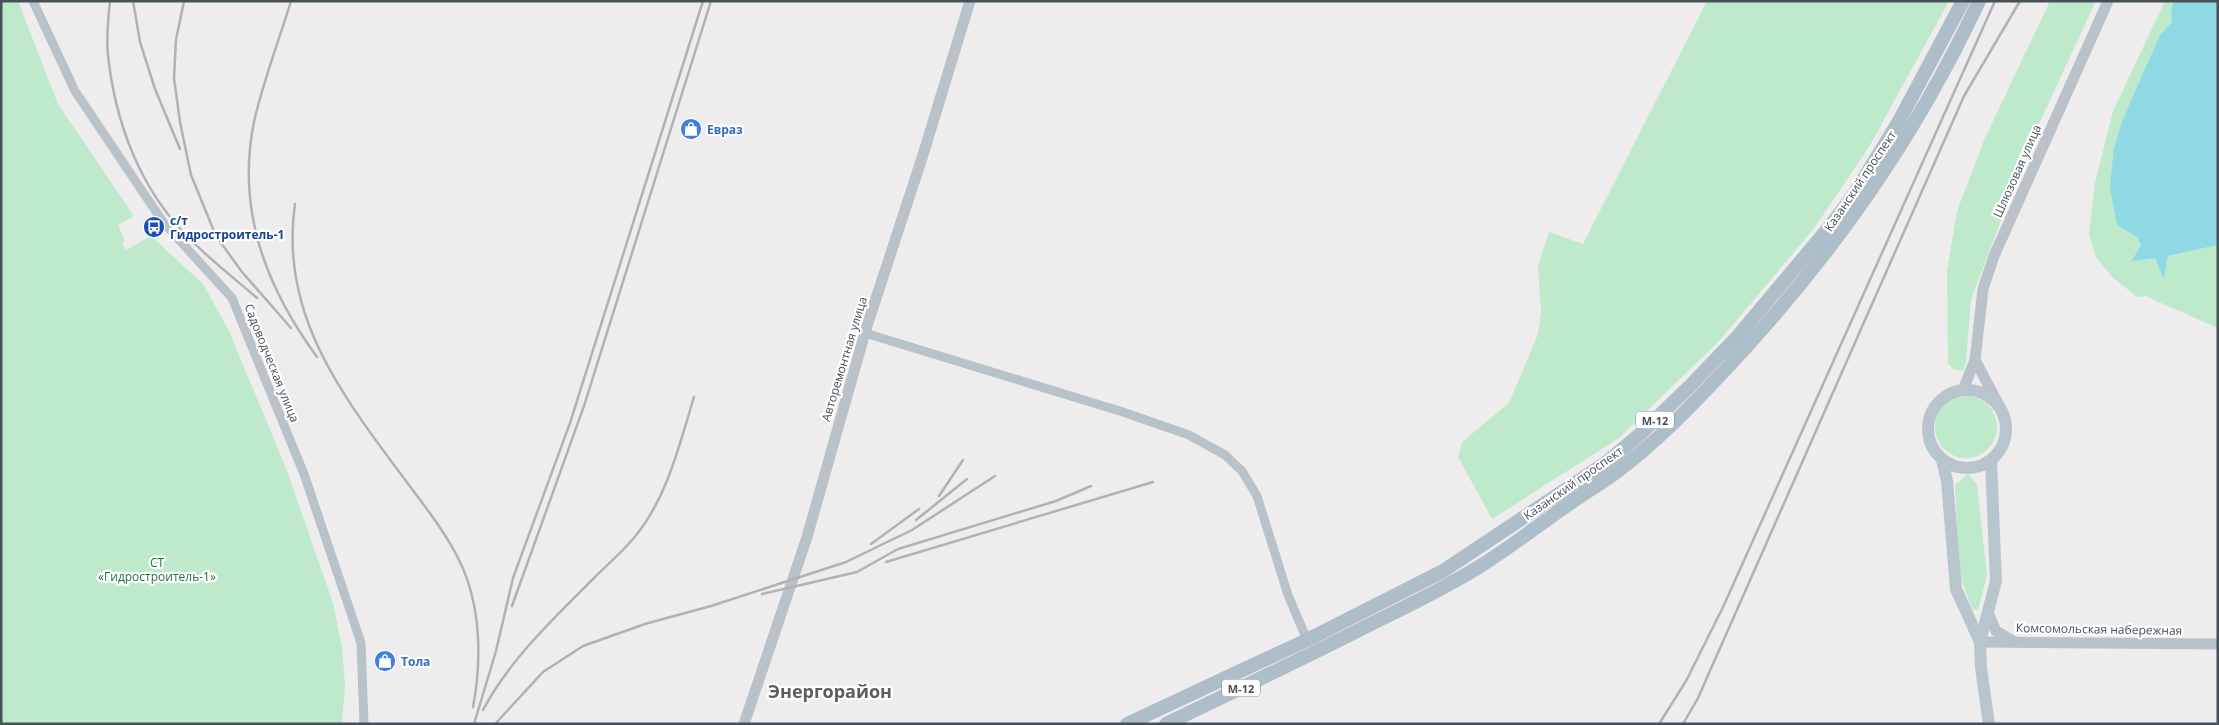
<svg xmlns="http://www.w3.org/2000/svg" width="2219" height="725" font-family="'Open Sans',sans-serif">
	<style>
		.green { fill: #beeacb }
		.water { fill: #8ed9e3 }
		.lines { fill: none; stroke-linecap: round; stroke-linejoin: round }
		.minor { stroke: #b9c2c8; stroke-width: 9 }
		.tertiary { stroke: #b9c2c8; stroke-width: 11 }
		.secondary { stroke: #b9c5cd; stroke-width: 12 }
		.primary { stroke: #aebec9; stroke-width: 14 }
		.rail { stroke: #afb2b6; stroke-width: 2.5 }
		.labels { text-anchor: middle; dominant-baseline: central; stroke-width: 4.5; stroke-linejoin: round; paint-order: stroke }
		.shield { fill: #fff; stroke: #7e858a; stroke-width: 1 }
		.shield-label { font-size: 11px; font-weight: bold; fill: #465158 }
		.shop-label { font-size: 12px; font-weight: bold; fill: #366cbe; stroke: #fff; text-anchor: start }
		.street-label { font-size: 12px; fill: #465158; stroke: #fff }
		.transit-label { font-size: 12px; font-weight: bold; fill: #164399; stroke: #fff; text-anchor: start }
		.park-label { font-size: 12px; fill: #1e7240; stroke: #fff }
		.district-label { font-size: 18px; font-weight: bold; fill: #5a5d61; stroke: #fff }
	</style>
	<rect width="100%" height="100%" fill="#efeced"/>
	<g class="green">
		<path d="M 1,1 L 18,1 L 58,104 L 134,216 L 118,225 L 125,241 L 122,243 L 126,250 L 151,236 L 203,284 L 229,331 L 286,468 L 333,603 L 342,647 L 345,685 L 342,724 L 1,724 Z"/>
		<path d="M 1707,1 L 1949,1 L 1869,147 L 1815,227 L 1720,340 L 1619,438 L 1492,519 L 1458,457 L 1462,442 L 1509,403 L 1538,334 L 1541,312 L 1538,266 L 1549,232 L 1583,244 Z"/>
		<path d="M 2050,1 L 2096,1 L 2031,141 L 1971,300 L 1966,362 L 1963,371 L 1954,370 L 1948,363 L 1947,271 L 1957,211 L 1984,140 Z"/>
		<path d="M 2165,1 L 2174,1 L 2171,9 L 2172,22 L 2160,35 L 2122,121 L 2114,148 L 2117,225 L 2137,237 L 2141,245 L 2131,260 L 2155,258 L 2164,277 L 2168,256 L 2218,245 L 2218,328 L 2145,296 L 2137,297 L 2111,276 L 2096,257 L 2089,234 L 2095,183 L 2113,111 Z"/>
		<circle cx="1966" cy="427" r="31"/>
		<path d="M 1968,474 L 1977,485 L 1987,576 L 1978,610 L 1972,609 L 1959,573 L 1955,485 Z"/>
	</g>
	<path class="water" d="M 2174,1 L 2218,1 L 2218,245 L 2168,256 L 2164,279 L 2155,258 L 2131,261 L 2141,245 L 2137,237 L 2117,225 L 2110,187 L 2114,148 L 2122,121 L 2160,35 L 2172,22 L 2171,9 Z"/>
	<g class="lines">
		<g class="minor">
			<path d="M 33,1 L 75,91 L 163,222 L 232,298 L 304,474 L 361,643 L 364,724"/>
			<path d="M 865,333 L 1123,412 L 1189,435 L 1225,455 L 1242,471 L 1257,496 L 1288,595 L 1307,640"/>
		</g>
		<g class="tertiary">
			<path d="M 1975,360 L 2002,411"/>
			<path d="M 1963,390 L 1975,360 L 1983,289 L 1994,256 L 2108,1"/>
			<path d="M 1988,613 L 1996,631 L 2013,641"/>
			<path d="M 1980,642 L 2218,644"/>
			<path d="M 744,724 L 807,537 L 866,329 L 922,158 L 970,1"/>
		</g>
		<g class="secondary">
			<circle cx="1967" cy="429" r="39"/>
			<path d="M 1942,460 L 1947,481 L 1956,589 L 1980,642"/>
			<path d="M 1989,724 L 1981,668 L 1980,642 L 1996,581 L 1991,460"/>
		</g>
		<g class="primary">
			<path d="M 1127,724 L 1307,640 L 1443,571 L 1607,462 L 1637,437 L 1690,386 L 1738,336 L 1832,224 L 1855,193 L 1898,123 L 1963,1"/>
			<path d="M 1166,724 C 1232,692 1298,661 1363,628 C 1403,608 1444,589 1482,565 C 1512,546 1540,524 1569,504 C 1584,493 1600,484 1615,473 C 1656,443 1692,405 1726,369 C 1830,258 1914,140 1979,1"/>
		</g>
		<g class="rail">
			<path d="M 110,1 C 108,19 106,37 108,55 C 115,122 140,189 188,237 C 209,259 234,278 257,298"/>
			<path d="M 133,1 L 140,42 L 155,89 L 180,149"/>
			<path d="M 184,1 L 176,40 L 174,78 L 180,122 L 191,175 L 216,236 L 242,272 L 291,328"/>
			<path d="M 291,1 C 279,41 263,81 254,122 C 236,210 266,287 317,357"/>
			<path d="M 295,204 C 279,313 341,394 403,477 C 423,504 445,531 460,562 C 481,606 482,660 473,707"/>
			<path d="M 939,496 L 963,460"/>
			<path d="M 916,520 L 967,479"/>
			<path d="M 871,544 L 919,509"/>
			<path d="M 886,562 L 1153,482"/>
			<path d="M 762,594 L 857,572 L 898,549 L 1056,501 L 1091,486"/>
			<path d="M 512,606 L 584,406 L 711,1"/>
			<path d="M 483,710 C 510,659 554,618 595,577 C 607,565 621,553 633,539 C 667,499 679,446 694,397"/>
			<path d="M 474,724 L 496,651 L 513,578 L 570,423 L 703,1"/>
			<path d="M 495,724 L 543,672 L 583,646 L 645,624 L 711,606 L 846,562 L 912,530 L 995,476"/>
			<path d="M 1659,724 L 1686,681 L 1724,605 L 1995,1"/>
			<path d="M 1683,724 L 1698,698 L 1964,96 L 2020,1"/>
		</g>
	</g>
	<defs>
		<g id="shop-disc" transform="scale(1.125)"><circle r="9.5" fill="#3f7fe0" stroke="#fff"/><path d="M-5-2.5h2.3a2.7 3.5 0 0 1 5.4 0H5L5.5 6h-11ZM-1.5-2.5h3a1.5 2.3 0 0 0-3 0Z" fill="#fff"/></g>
		<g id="bus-disc" transform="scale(1.125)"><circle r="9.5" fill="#1a4fb4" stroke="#fff"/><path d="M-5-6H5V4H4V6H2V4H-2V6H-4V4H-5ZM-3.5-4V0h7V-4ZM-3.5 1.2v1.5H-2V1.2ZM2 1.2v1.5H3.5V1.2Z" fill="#fff"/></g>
	</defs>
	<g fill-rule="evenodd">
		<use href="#shop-disc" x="691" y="129"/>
		<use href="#bus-disc" x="154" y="227"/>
		<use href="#shop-disc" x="385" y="661"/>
	</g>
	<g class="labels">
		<g class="shield">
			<rect x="1636" y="411.5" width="38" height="17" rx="4"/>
			<rect x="1222" y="679.5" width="38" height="17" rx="4"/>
		</g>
		<g class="shield-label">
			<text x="1655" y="420">М-12</text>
			<text x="1241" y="688">М-12</text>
		</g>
		<g class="shop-label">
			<text x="707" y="129">Евраз</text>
			<text x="401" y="661">Тола</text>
		</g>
		<g class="street-label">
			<text transform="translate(2017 171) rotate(-66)">Шлюзовая улица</text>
			<text transform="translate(1860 181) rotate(-56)">Казанский проспект</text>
			<text transform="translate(844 359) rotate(-73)">Авторемонтная улица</text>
			<text transform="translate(272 363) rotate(68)">Садоводческая улица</text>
			<text transform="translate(1573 483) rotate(-35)">Казанский проспект</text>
			<text transform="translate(2099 629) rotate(1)">Комсомольская набережная</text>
		</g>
		<g class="transit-label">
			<text x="170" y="220">с/т<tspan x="170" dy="14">Гидростроитель-1</tspan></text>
		</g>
		<g class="park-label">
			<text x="157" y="562">СТ<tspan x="157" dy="14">«Гидростроитель-1»</tspan></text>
		</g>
		<g class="district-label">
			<text x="830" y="691">Энергорайон</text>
		</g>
	</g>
	<rect width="2219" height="725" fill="none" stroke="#465158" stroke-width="5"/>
</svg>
